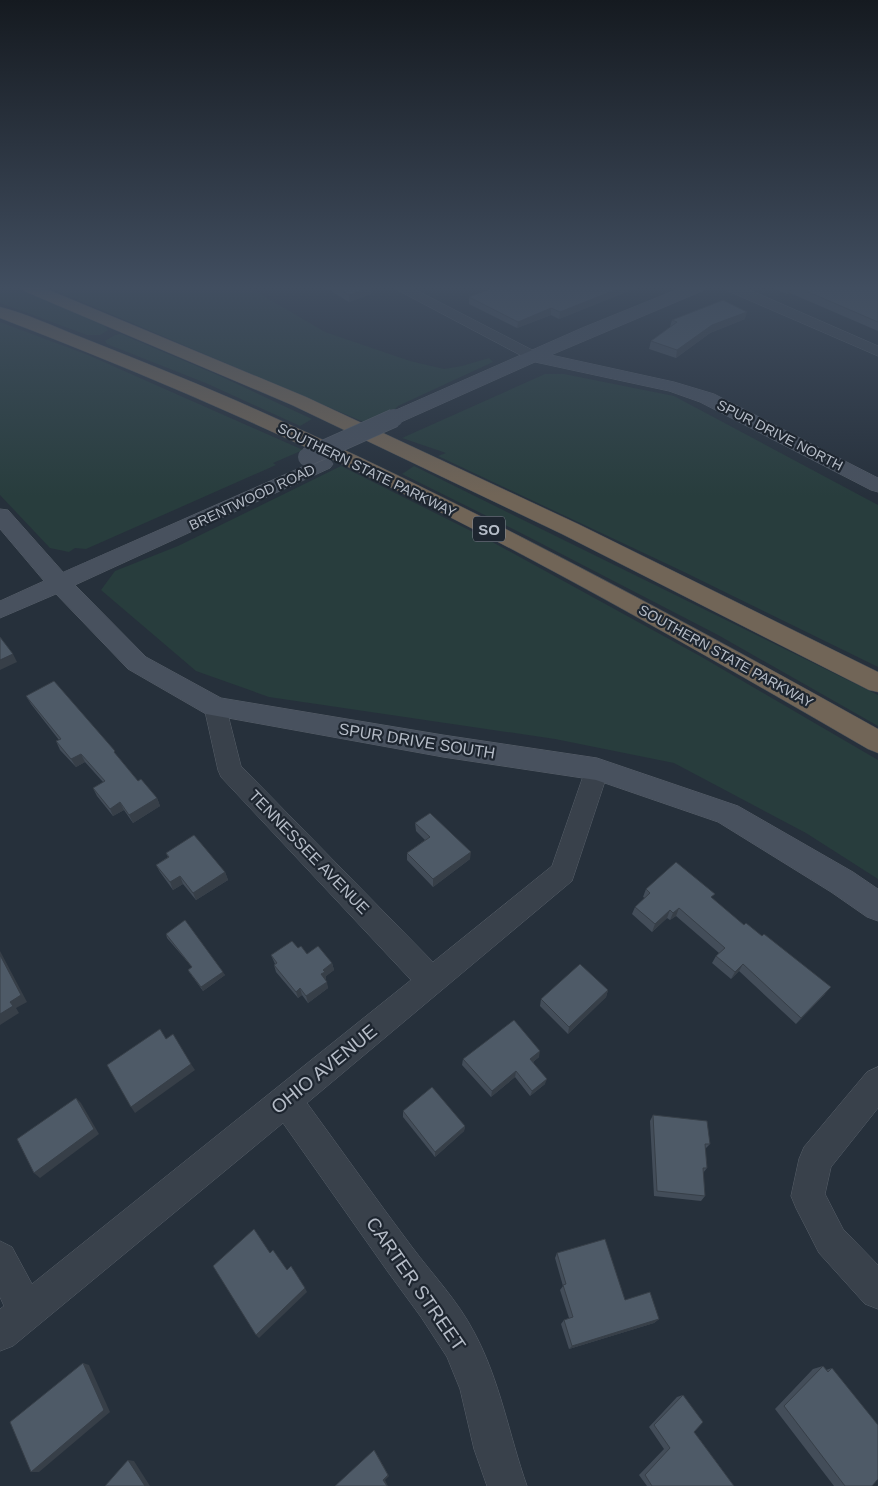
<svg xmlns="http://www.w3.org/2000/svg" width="878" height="1486" font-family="Arial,sans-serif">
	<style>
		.green { fill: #283d3d }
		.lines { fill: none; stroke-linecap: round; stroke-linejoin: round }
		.street-casing { stroke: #575f69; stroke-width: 1 }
		.secondary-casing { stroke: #575f69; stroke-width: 1 }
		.highway-casing { stroke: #444c56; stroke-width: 1 }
		.street { fill: #39414b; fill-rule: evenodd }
		.secondary { fill: #48515e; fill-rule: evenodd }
		.highway { fill: #716557; fill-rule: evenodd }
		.secondary-bridge-casing { stroke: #575f69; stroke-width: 19; stroke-linecap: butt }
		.secondary-bridge { stroke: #48515e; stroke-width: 18 }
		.wall { fill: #434d59 }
		.shaded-wall { fill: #373f48 }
		.building { fill: #4e5a67; stroke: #373f48 }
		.labels { text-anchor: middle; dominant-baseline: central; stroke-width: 4.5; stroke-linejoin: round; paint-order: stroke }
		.far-street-label { font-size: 14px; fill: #b5bcc7; stroke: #1e2630 }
		.shield { fill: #1e2630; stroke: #888f9a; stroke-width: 1 }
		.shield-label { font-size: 15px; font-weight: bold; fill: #b5bcc7 }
		.street-label { font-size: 16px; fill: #b5bcc7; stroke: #1e2630 }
		.near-street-label { font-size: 19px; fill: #b5bcc7; stroke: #1e2630 }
	</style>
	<rect width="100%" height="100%" fill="#26303b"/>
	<g class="green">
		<path d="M 0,288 C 27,288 78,315 105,326 L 108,330 L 100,335 L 87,335 L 0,303 Z"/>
		<path d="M 50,288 L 250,288 L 325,332 L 410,361 L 444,369 L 462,366 L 489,358 L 493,362 L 398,406 L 392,412 L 366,423 Z"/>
		<path d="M 0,322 L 88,355 L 303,450 L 273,463 L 276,465 L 86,549 L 75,548 L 69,552 L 50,548 L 0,495 Z"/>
		<path d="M 121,334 L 220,376 L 312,419 L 300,426 L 208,384 L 107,344 L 105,341 L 115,335 Z"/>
		<path d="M 545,374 L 564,374 L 674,396 L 878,505 L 878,667 L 682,571 L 438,456 L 446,453 L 402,438 Z"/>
		<path d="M 341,466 L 485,538 L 700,656 L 878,760 L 878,879 L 806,833 L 674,763 L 555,739 L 269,697 L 196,671 L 101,590 L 115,571 L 178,546 Z"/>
		<path d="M 414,466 L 878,695 L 878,726 L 718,635 L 517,531 L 402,474 Z"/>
	</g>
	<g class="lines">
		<g class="street-casing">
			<g id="street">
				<path d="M 394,288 L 412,288 L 538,353 L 541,356 L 538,359 L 528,359 Z"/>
				<path d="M 726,288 L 745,288 L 878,346 L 878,356 L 728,291 Z"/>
				<path d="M 215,699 L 223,701 L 226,707 L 241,766 L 433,962 L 552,866 L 588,762 L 597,759 L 606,762 L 609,769 L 572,881 L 307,1103 C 342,1151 376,1199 412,1247 C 433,1275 458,1301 474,1332 C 500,1380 509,1435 527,1486 L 487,1486 L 474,1449 L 460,1389 L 447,1357 L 421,1317 L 388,1272 L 283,1123 L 13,1346 L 0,1351 L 0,1309 L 4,1306 L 0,1297 L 0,1241 L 12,1247 L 32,1284 L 411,980 L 221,777 L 218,770 L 204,707 L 207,701 Z"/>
				<path d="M 878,1067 L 878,1108 L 831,1167 L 825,1194 L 843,1229 L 878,1265 L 878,1309 L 865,1304 L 819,1253 L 796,1208 L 791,1196 L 799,1159 L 804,1147 L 867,1072 Z"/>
			</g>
		</g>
		<g class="secondary-casing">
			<g id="secondary">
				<path d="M 681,288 L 704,288 L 702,291 L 551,355 L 674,382 L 714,394 L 878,478 L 878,492 L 871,490 L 700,402 L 669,391 L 535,362 L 401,422 L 394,424 L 387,422 L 384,418 L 387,414 L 582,328 Z"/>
				<path d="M 323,458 L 330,460 L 333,464 L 330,468 L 75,585 L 146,657 L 221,698 L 443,735 L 597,758 L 738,806 L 853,872 L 878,889 L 878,921 L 867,917 L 831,892 L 718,822 L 596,780 L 443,757 L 206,714 L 128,669 L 56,594 L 0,618 L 0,601 L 44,581 L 0,529 L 0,509 L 8,510 L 63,572 Z"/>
			</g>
		</g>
		<g class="highway-casing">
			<g id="highway">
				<path d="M 22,288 L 44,288 L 306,397 L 578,524 L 878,672 L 878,692 L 869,690 L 562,534 L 292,405 L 24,291 Z"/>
				<path d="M 0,307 C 27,314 53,326 78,336 C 131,357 184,378 237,401 C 457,498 668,612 878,729 L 878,753 L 868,749 C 702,653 536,557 363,474 C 244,417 123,365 0,318 Z"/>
			</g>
		</g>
		<use href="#street" class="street"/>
		<use href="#secondary" class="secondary"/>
		<use href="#highway" class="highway"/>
		<g class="secondary-bridge-casing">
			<path id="secondary-bridge" d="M 307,457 L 394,418"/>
		</g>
		<use href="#secondary-bridge" class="secondary-bridge"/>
	</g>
	<g class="wall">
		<path d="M 326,288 L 371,288 L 371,294 L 349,302 Z"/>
		<path d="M 514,288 L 636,288 L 559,319 L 551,315 L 517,328 L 469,304 L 469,297 Z"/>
		<path d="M 772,288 L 878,288 L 878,331 L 790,293 L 787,294 Z"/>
		<path d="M 745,319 L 710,333 L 676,358 L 649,349 L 651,341 L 670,327 L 672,320 Z"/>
		<path d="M 26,696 L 118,757 L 138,781 L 157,798 L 160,806 L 133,823 L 124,810 L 113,816 L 97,796 L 93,788 L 103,782 L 85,762 L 76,767 L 60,750 L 56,741 L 59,740 L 31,704 Z"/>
		<path d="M 415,823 L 470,859 L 433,887 L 407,860 L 407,853 L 425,840 L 416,831 Z"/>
		<path d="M 166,853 L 225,872 L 228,880 L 196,900 L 183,884 L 173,890 L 160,872 L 156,865 L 168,857 Z"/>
		<path d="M 646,889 L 713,899 L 825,994 L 796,1024 L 739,971 L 731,979 L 712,963 L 716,956 L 719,953 L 676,916 L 670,920 L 667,918 L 652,932 L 632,914 L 635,907 L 645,898 L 643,897 Z"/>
		<path d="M 166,934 L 225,975 L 203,991 L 190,973 L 188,970 L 192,967 L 167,938 Z"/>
		<path d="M 298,948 L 307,954 L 332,963 L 334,970 L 326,976 L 326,979 L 325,979 L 328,988 L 308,1003 L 302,995 L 298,998 L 276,972 L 274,965 L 275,964 L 271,955 Z"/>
		<path d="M 608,990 L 606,997 L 568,1034 L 540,1006 L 541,999 Z"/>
		<path d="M 539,1057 L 533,1062 L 545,1084 L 530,1096 L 515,1077 L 491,1097 L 462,1065 L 463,1059 Z"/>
		<path d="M 403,1111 L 465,1126 L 464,1131 L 435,1157 L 403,1117 Z"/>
		<path d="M 653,1115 L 710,1144 L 705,1149 L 707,1168 L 703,1173 L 705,1196 L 701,1201 L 654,1196 L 650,1121 Z"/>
		<path d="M 557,1253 L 625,1300 L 659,1319 L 654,1323 L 569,1349 L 561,1324 L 564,1320 L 569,1318 L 560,1290 L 563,1286 L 555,1258 Z"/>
		<path d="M 823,1366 L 826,1370 L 832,1368 L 872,1486 L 834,1486 L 775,1409 L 813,1369 Z"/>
		<path d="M 683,1395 L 694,1432 L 734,1486 L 647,1486 L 639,1475 L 664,1449 L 649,1427 L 677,1397 Z"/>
	</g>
	<g class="shaded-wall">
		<path d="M 368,288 L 371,288 L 371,294 L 349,302 L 349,295 Z"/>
		<path d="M 620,288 L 636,288 L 559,319 L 560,312 Z"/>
		<path d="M 788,288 L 791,288 L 790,293 L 787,294 Z"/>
		<path d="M 551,308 L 551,315 L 517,328 L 518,322 Z"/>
		<path d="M 747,312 L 745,319 L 710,333 L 676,358 L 677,350 L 712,325 Z"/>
		<path d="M 13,654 L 17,662 L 0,670 L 0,660 Z"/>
		<path d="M 81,754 L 85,762 L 76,767 L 71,759 Z"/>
		<path d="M 157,798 L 160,806 L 133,823 L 129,815 Z"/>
		<path d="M 120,802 L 124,810 L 113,816 L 110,809 Z"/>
		<path d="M 471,852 L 470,859 L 433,887 L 433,879 Z"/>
		<path d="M 225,872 L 228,880 L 196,900 L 193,893 Z"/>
		<path d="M 180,876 L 183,884 L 173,890 L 170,882 Z"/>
		<path d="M 679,908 L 676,916 L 670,920 L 673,913 Z"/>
		<path d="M 670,910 L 667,918 L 652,932 L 655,924 Z"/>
		<path d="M 0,951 L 27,1002 L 16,1008 L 19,1013 L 0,1025 L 0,1014 L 10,1002 L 0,955 Z"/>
		<path d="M 332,963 L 334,970 L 326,976 L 326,979 L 323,981 L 321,974 L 323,970 Z"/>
		<path d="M 743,964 L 739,971 L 731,979 L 735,972 Z"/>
		<path d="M 223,972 L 225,975 L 203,991 L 201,987 Z"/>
		<path d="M 327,982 L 328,988 L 308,1003 L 306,996 Z"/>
		<path d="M 831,987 L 825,994 L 796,1024 L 801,1018 Z"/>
		<path d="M 300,988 L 302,995 L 298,998 L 296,992 Z"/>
		<path d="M 608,990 L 606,997 L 568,1034 L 569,1027 Z"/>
		<path d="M 540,1051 L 539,1057 L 529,1065 L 530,1059 Z"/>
		<path d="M 191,1064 L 195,1070 L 135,1113 L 131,1107 Z"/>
		<path d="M 516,1071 L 515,1077 L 491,1097 L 492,1091 Z"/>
		<path d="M 547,1079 L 545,1084 L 530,1096 L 532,1091 Z"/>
		<path d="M 76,1098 L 81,1103 L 99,1134 L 40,1178 L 34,1173 Z"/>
		<path d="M 465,1126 L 464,1131 L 435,1157 L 435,1152 Z"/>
		<path d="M 305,1288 L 307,1292 L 259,1338 L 256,1335 Z"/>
		<path d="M 659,1319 L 654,1323 L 569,1349 L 572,1346 Z"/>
		<path d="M 83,1363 L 89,1365 L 110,1412 L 39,1472 L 31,1472 Z"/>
		<path d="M 374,1450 L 375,1451 L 389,1476 L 385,1480 L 388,1486 L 387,1486 L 383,1480 Z"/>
		<path d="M 128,1460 L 134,1461 L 150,1486 L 145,1486 Z"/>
	</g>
	<g class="building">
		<path d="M 337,288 L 368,288 L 349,295 Z"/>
		<path d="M 493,288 L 513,289 L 620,288 L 560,312 L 551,308 L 518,322 L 469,297 Z"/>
		<path d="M 799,288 L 878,288 L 878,322 Z"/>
		<path d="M 723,300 L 747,312 L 712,325 L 677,350 L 651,341 L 677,322 L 672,320 Z"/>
		<path d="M 0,637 L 13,654 L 0,660 Z"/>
		<path d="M 54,681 L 115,751 L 114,752 L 138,781 L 141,779 L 157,798 L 129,815 L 120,802 L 110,809 L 93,788 L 105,781 L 81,754 L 71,759 L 56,741 L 61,739 L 26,696 Z"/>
		<path d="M 430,813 L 471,852 L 433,879 L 407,853 L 430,837 L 415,823 Z"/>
		<path d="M 194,835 L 225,872 L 193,893 L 180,876 L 170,882 L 156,865 L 169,857 L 166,853 Z"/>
		<path d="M 676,862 L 715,894 L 711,897 L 744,925 L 746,923 L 762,936 L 764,934 L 831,987 L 801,1018 L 743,964 L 735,972 L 716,956 L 725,948 L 679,908 L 673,913 L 670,910 L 655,924 L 635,907 L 650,893 L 646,889 Z"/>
		<path d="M 185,920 L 223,972 L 201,987 L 188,970 L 192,967 L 166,934 Z"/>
		<path d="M 292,941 L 298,948 L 301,946 L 307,954 L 318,946 L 332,963 L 323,970 L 325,972 L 321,974 L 327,982 L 306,996 L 300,988 L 296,992 L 274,965 L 277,963 L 271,955 Z"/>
		<path d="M 0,955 L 21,995 L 10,1002 L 13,1006 L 0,1014 Z"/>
		<path d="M 580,964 L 608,990 L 569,1027 L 541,999 Z"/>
		<path d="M 514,1020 L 540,1051 L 530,1059 L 547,1079 L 532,1091 L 516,1071 L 492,1091 L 463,1059 Z"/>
		<path d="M 160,1029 L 166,1039 L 173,1034 L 191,1064 L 131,1107 L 107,1065 Z"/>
		<path d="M 432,1087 L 465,1126 L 435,1152 L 403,1111 Z"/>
		<path d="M 76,1098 L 94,1129 L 34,1173 L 17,1139 Z"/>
		<path d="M 653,1115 L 707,1121 L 710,1144 L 705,1144 L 707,1168 L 703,1168 L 705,1196 L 657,1191 Z"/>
		<path d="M 254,1229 L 270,1253 L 273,1250 L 287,1270 L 291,1266 L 305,1288 L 256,1335 L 213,1266 Z"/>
		<path d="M 605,1239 L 625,1300 L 650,1292 L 659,1319 L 572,1346 L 564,1320 L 573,1317 L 563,1285 L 566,1284 L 557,1253 Z"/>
		<path d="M 83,1363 L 104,1410 L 31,1472 L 10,1422 Z"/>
		<path d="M 823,1366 L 828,1372 L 832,1368 L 878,1425 L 878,1479 L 872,1486 L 845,1486 L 784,1406 Z"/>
		<path d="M 683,1395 L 703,1422 L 694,1432 L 734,1486 L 652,1486 L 645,1475 L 670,1448 L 654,1425 Z"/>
		<path d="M 374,1450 L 388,1475 L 383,1480 L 387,1486 L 335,1486 Z"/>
		<path d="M 128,1460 L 145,1486 L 105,1486 Z"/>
	</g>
	<linearGradient id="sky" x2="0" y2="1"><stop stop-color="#151a20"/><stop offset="0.58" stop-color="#414e60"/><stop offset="1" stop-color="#414e60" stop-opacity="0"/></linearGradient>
	<rect width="878" height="496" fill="url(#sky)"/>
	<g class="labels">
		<g class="far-street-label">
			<text transform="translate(780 435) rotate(27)">SPUR DRIVE NORTH</text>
			<text transform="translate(367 470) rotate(26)">SOUTHERN STATE PARKWAY</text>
			<text transform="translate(252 497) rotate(-25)">BRENTWOOD ROAD</text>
			<text transform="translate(726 656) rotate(29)">SOUTHERN STATE PARKWAY</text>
		</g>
		<rect class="shield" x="473" y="516.5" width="32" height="25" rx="4"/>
		<g class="shield-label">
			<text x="489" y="529">SO</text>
		</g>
		<g class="street-label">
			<text transform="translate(417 741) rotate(9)">SPUR DRIVE SOUTH</text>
			<text transform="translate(309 852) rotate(46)">TENNESSEE AVENUE</text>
		</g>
		<g class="near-street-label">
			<text transform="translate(324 1069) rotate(-39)">OHIO AVENUE</text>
			<text transform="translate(416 1284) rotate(55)">CARTER STREET</text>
		</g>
	</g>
</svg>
